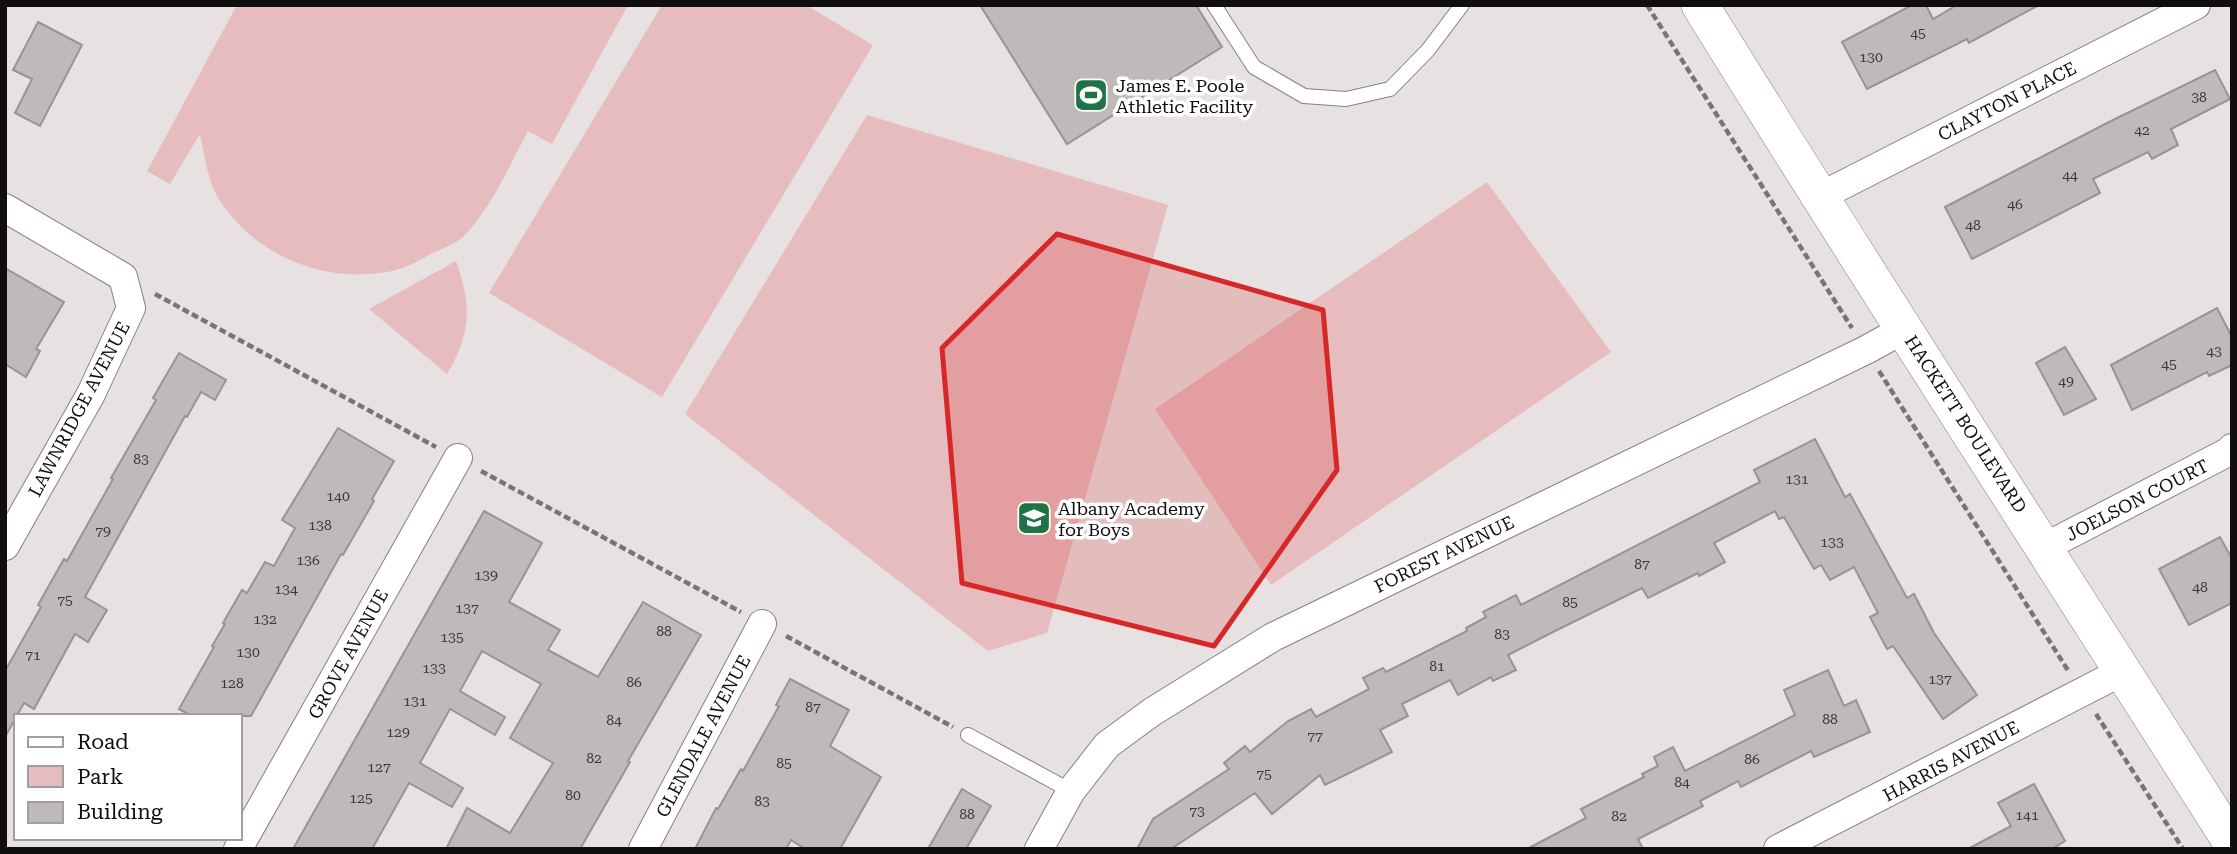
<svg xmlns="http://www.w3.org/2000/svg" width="2237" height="854" font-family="'Roboto Serif',serif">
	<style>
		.green { fill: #e7bcbf }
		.building { fill: #bfb9b9; stroke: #999394; stroke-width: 2 }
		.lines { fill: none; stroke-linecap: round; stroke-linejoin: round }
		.service-casing { stroke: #868181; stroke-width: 16 }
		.minor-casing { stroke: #868181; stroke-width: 30 }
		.tertiary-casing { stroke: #868181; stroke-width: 38 }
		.path { stroke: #797575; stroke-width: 4.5; stroke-dasharray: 7 3.5; stroke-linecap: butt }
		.service { stroke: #fff; stroke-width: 14 }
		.minor { stroke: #fff; stroke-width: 28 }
		.tertiary { stroke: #fff; stroke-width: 37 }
		.marked { fill: #d62828; fill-opacity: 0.2; stroke: #d62828; stroke-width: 5; stroke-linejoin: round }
		.labels { text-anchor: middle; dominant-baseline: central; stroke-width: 7; stroke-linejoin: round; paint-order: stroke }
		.number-label { font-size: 14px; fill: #3c3939 }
		.poi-label { font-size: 18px; fill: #100e0e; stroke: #fff; text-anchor: start }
		.street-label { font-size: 18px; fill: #100e0e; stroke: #fff }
	</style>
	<rect width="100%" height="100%" fill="#e7e1e1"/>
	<g class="green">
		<path d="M 237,5 L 628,5 L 552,144 L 528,131 C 509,167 492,206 464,236 C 456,244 441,249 431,254 C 418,261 402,270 387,272 C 325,283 259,257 223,205 C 208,185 205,158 200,134 L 170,184 L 147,171 Z"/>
		<path d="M 662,5 L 806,5 L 873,45 L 662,397 L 489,293 Z"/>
		<path d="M 867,115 L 1168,205 L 1047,633 L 988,651 L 685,414 Z"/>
		<path d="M 1487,182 L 1611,352 L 1271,585 L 1155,409 Z"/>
		<path d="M 456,261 C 472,306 471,333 447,374 L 369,309 Z"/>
	</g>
	<g class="building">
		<path d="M 980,5 L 1196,5 L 1222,47 L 1067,144 Z"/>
		<path d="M 1912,5 L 1926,5 L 1933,19 L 1957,5 L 2039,5 L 1969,43 L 1967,39 L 1867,89 L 1842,42 Z"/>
		<path d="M 38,22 L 82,45 L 40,126 L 15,113 L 32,79 L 13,70 Z"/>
		<path d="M 2215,70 L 2230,99 L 2171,129 L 2178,145 L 2152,159 L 2148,152 L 2093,179 L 2100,193 L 1972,259 L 1945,207 L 2109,122 Z"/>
		<path d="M 5,268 L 64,302 L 36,349 L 40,351 L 26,377 L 5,364 Z"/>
		<path d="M 2217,308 L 2232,337 L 2232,365 L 2209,376 L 2207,372 L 2132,410 L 2111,365 Z"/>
		<path d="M 2065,347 L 2096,399 L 2064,415 L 2036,363 Z"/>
		<path d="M 179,353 L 226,380 L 215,400 L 201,392 L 187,417 L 185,416 L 85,597 L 107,610 L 88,642 L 75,634 L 34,709 L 24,703 L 5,737 L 5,671 L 41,607 L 38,605 L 64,559 L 67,561 L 113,479 L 111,478 L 156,400 L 153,398 Z"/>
		<path d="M 338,428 L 394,461 L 372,499 L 374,501 L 343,555 L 341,554 L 251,716 L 192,716 L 179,709 L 214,647 L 212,646 L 225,624 L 223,623 L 242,590 L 247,593 L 265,562 L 274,566 L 295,528 L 282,520 Z"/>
		<path d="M 1815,439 L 1845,497 L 1850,494 L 1907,598 L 1914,594 L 1934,633 L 1977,695 L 1943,719 L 1893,646 L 1887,649 L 1870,617 L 1878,613 L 1854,567 L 1830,580 L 1821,565 L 1814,569 L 1784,517 L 1779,519 L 1775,511 L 1714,543 L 1725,562 L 1699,576 L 1698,573 L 1648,598 L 1642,588 L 1553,632 L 1508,655 L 1516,670 L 1493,681 L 1491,677 L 1458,695 L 1450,680 L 1402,704 L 1408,716 L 1380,730 L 1392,752 L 1325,785 L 1320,775 L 1272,814 L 1255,793 L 1171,849 L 1137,849 L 1153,819 L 1229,769 L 1224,763 L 1245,746 L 1250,752 L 1288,721 L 1311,709 L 1316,717 L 1369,689 L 1363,678 L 1383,668 L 1386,672 L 1467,631 L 1466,628 L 1486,617 L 1483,612 L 1516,595 L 1521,605 L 1760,482 L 1754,470 Z"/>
		<path d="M 484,511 L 542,543 L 509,602 L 560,630 L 548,650 L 598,677 L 643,602 L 701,635 L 628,761 L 630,762 L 580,849 L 446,849 L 467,808 L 510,833 L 553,763 L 510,738 L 541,684 L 482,651 L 460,691 L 505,717 L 495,735 L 450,709 L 420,763 L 463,788 L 452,807 L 409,783 L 372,849 L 293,849 Z"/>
		<path d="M 2220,537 L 2232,559 L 2232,603 L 2189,625 L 2159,569 Z"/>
		<path d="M 1828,670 L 1844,706 L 1856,700 L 1870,732 L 1814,757 L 1811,751 L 1741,787 L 1738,781 L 1700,801 L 1703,806 L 1638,839 L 1643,849 L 1527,849 L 1586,818 L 1581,809 L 1644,777 L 1642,774 L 1658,766 L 1654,757 L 1673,747 L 1685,771 L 1795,715 L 1784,690 Z"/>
		<path d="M 790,679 L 849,710 L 830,746 L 881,777 L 840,849 L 805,849 L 791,840 L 786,849 L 695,849 L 716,808 L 718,809 L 741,769 L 743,771 L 779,706 L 776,705 Z"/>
		<path d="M 2034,784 L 2065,841 L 2052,849 L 1968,849 L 2011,826 L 1998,803 Z"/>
		<path d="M 962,789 L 991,806 L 966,849 L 928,849 Z"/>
	</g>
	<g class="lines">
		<g class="service-casing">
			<g id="service">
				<path d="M 1214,5 L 1254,67 L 1304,96 L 1346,99 L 1390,89 L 1428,50 L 1462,5"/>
				<path d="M 968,735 L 1071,791"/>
			</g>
		</g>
		<g class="minor-casing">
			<g id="minor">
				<path d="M 1819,197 L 2196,5"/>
				<path d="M 5,208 L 123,277 L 131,308 L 91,394 L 5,546"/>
				<path d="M 2045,547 L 2228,452 L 2232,448"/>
				<path d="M 238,849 L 458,458"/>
				<path d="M 643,849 L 762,624"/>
				<path d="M 1039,849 L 1071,791 L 1107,745 L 1152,712 L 1273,637 L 1866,350 L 1904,329"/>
				<path d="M 1778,849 L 2123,671"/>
			</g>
		</g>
		<g class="tertiary-casing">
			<path id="tertiary" d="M 1700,5 C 1874,287 2055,564 2232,843"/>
		</g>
		<g class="path">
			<path d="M 1647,5 L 1852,328"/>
			<path d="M 155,294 L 436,447"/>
			<path d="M 1879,371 L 2069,672"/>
			<path d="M 481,471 L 741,612"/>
			<path d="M 786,636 L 953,727"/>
			<path d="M 2096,714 L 2183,849"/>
		</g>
		<use href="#service" class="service"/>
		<use href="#minor" class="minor"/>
		<use href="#tertiary" class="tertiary"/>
	</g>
	<path class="marked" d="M 1057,234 L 1323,310 L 1337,470 L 1214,646 L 962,583 L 942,348 Z"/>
	<defs>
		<g id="stadium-square" transform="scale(1.75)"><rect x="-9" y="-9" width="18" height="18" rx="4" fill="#207344" stroke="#fff"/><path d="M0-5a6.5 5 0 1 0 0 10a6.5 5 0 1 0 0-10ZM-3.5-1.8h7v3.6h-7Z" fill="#fff"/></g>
		<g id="school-square" transform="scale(1.75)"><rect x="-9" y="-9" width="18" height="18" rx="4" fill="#207344" stroke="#fff"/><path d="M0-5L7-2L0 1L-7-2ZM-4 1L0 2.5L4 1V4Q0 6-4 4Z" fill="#fff"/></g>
	</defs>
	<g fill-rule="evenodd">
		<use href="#stadium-square" x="1091" y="95"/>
		<use href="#school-square" x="1034" y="518"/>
	</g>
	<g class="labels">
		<g class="number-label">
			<text x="1918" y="33">45</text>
			<text x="1871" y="57">130</text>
			<text x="2199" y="97">38</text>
			<text x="2142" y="130">42</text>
			<text x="2070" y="175">44</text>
			<text x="2015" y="204">46</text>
			<text x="1973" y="225">48</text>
			<text x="2214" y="351">43</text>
			<text x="2169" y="364">45</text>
			<text x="2066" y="381">49</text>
			<text x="141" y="459">83</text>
			<text x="1797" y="479">131</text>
			<text x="338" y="496">140</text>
			<text x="320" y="525">138</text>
			<text x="103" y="531">79</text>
			<text x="1832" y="542">133</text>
			<text x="308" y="560">136</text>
			<text x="1642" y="564">87</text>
			<text x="486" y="575">139</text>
			<text x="2200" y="587">48</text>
			<text x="286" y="589">134</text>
			<text x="65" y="600">75</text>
			<text x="1570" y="602">85</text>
			<text x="467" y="608">137</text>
			<text x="265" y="619">132</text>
			<text x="664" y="631">88</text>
			<text x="1502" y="634">83</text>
			<text x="452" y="637">135</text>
			<text x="248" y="652">130</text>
			<text x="33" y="655">71</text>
			<text x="1437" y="666">81</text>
			<text x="434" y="668">133</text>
			<text x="1940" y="679">137</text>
			<text x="634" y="682">86</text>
			<text x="232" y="683">128</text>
			<text x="415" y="701">131</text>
			<text x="813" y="707">87</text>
			<text x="1830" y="719">88</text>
			<text x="614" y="720">84</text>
			<text x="398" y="732">129</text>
			<text x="1315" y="736">77</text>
			<text x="594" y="758">82</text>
			<text x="1752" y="759">86</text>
			<text x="784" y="763">85</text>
			<text x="379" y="767">127</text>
			<text x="1264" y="774">75</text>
			<text x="1682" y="782">84</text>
			<text x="573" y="795">80</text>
			<text x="361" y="798">125</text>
			<text x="762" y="801">83</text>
			<text x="1197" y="811">73</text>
			<text x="967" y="814">88</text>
			<text x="2027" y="815">141</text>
			<text x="1619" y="816">82</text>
		</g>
		<g class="poi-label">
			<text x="1116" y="85">James E. Poole<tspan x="1116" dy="21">Athletic Facility</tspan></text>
			<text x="1058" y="508">Albany Academy<tspan x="1058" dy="21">for Boys</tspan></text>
		</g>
		<g class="street-label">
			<text transform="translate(2007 101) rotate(-27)">CLAYTON PLACE</text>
			<text transform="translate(79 409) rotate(-62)">LAWNRIDGE AVENUE</text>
			<text transform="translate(1966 424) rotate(57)">HACKETT BOULEVARD</text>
			<text transform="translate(2137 500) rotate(-27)">JOELSON COURT</text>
			<text transform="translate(1444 554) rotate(-26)">FOREST AVENUE</text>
			<text transform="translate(348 654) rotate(-61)">GROVE AVENUE</text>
			<text transform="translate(703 736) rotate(-62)">GLENDALE AVENUE</text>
			<text transform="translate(1951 761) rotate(-28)">HARRIS AVENUE</text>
		</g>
	</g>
	<rect width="2237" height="854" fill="none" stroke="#100e0e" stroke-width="14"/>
	<rect x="14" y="714" width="228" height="126" fill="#ffffff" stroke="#9f9f9f" stroke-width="2"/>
	<rect x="28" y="737" width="35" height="10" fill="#ffffff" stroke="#9f9f9f" stroke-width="2"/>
	<text x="77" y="749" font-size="21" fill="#100e0e">Road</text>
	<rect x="28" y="766" width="35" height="21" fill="#e7bcbf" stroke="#9f9f9f" stroke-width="2"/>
	<text x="77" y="784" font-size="21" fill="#100e0e">Park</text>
	<rect x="28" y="802" width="35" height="21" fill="#bfb9b9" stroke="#9f9f9f" stroke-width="2"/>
	<text x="77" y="819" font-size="21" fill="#100e0e">Building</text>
</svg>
